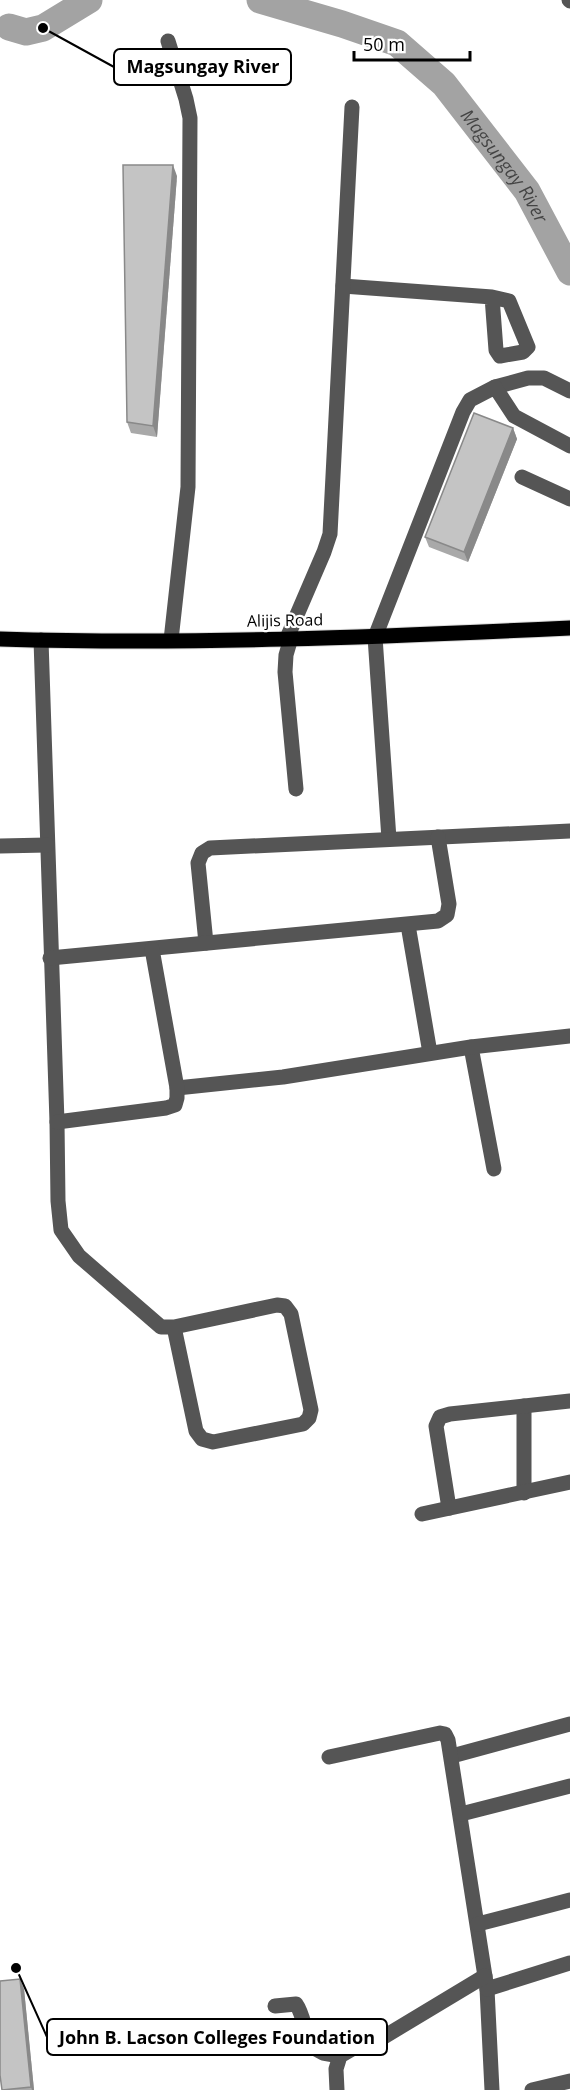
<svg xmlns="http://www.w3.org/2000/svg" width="570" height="2090" font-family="'Open Sans',sans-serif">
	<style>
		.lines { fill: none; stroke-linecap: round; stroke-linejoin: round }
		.river { stroke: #a3a3a3; stroke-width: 27 }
		.major-casing { stroke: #dbdbdb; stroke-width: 17 }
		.minor { stroke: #555; stroke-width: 15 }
		.major { stroke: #000; stroke-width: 15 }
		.wall { fill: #a9a9a9 }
		.shaded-wall { fill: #898989 }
		.building { fill: #c4c4c4; stroke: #898989; stroke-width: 1.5 }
		.labels { text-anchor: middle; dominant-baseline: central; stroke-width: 4.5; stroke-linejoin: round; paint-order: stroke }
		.street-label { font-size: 16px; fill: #000; stroke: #fff }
		.water-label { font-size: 18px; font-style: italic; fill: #444; stroke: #fff }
		.leader { fill: none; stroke: #000; stroke-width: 2 }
		.callout-dot { fill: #000; stroke: #fff; stroke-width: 2 }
		.callout { fill: #fff; stroke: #000; stroke-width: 2 }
		.callout-label { font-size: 18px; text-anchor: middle; font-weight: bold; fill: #000 }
	</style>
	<rect width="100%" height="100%" fill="#fff"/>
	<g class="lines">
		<g class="river">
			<path id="s1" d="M 260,0 L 342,24 L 397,43 L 444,84 L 527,191 L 570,272"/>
			<path d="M 9,27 L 26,32 L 43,28 L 89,0"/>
		</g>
		<g class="major-casing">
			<path id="major" d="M 0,639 C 190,645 380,637 570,628"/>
		</g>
		<g class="minor">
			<path d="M 569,0 L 570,1"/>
			<path d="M 168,41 L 186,99 L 190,118 L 188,487 L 171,640"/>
			<path d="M 343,286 L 492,297 L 509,301 L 528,347 L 523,352 L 500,356 L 496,350 L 492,297"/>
			<path d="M 495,387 L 528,378 L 544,378 L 570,391"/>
			<path d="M 522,477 L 570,499"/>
			<path d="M 287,638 L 324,552 L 330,534 L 352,107"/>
			<path d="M 291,638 L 286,655 L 285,672 L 296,789"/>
			<path d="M 41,640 L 57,1122 L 58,1201 L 61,1230 L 79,1256 L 161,1327 L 174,1327 L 277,1305 L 285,1306 L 291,1314 L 311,1410 L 309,1418 L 303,1424 L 213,1442 L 202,1439 L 196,1431 L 174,1327"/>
			<path d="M 389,839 L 375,637 L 463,412 L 470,400 L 495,387 L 514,416 L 570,446"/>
			<path d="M 0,846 L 47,845"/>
			<path d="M 408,925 L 430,1053"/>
			<path d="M 206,943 L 198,863 L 202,853 L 210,848 L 570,831"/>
			<path d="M 50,958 L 438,921 L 447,915 L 449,904 L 438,837"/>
			<path d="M 471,1047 L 494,1169"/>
			<path d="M 177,1088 L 283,1077 L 471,1047 L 570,1036"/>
			<path d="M 57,1122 L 166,1108 L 175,1105 L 177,1098 L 177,1088 L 152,949"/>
			<path d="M 524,1406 L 524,1493"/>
			<path d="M 449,1508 L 436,1426 L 440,1417 L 450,1414 L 570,1401"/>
			<path d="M 422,1514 L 570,1482"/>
			<path d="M 452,1756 L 570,1724"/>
			<path d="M 329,1757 L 440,1733 L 445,1734 L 448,1740 L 487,1989 L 492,2090"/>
			<path d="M 461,1814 L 570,1786"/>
			<path d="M 478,1924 L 570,1900"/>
			<path d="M 487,1989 L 570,1963"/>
			<path d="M 275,2006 L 296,2004 C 304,2015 305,2034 312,2047 L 323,2053 L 340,2056"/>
			<path d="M 337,2090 L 336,2069 L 340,2056 L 352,2049 L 377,2041 L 485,1976"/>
			<path d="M 532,2090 L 570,2081"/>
		</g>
		<use href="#major" class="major"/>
	</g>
	<g class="wall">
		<path d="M 177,176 L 157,437 L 131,433 L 127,422 Z"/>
		<path d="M 513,428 L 517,439 L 468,562 L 429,547 L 425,537 Z"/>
		<path d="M 24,1989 L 34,2090 L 2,2090 Z"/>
	</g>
	<g class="shaded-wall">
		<path d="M 173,165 L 177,176 L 157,437 L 153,426 Z"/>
		<path d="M 513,428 L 517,439 L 468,562 L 464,552 Z"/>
		<path d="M 20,1979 L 24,1989 L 34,2090 L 32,2090 L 31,2087 Z"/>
	</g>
	<g class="building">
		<path d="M 123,165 L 173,165 L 153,426 L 127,422 Z"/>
		<path d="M 474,413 L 513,428 L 464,552 L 425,537 Z"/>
		<path d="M 20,1979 L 31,2087 L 2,2090 L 0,2075 L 0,1981 Z"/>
	</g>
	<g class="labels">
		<g class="street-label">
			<text transform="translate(285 620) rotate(-1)">Alijis Road</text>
		</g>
		<g class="water-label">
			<text stroke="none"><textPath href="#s1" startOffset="308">Magsungay River</textPath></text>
		</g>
	</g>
	<path class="leader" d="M43 28L114 67M16 1968L47 2037"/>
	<g class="callout-dot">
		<circle cx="43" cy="28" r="6"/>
		<circle cx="16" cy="1968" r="6"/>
	</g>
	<g class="callout">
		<rect x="114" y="49" width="177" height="36" rx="6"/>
		<rect x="47" y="2019" width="340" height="36" rx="6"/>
	</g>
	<g class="callout-label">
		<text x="203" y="73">Magsungay River</text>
		<text x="217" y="2044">John B. Lacson Colleges Foundation</text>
	</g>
	<path d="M354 51v9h116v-9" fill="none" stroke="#000000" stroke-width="3"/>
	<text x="363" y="51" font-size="18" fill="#000000" stroke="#ffffff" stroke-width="4.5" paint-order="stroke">50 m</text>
</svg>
